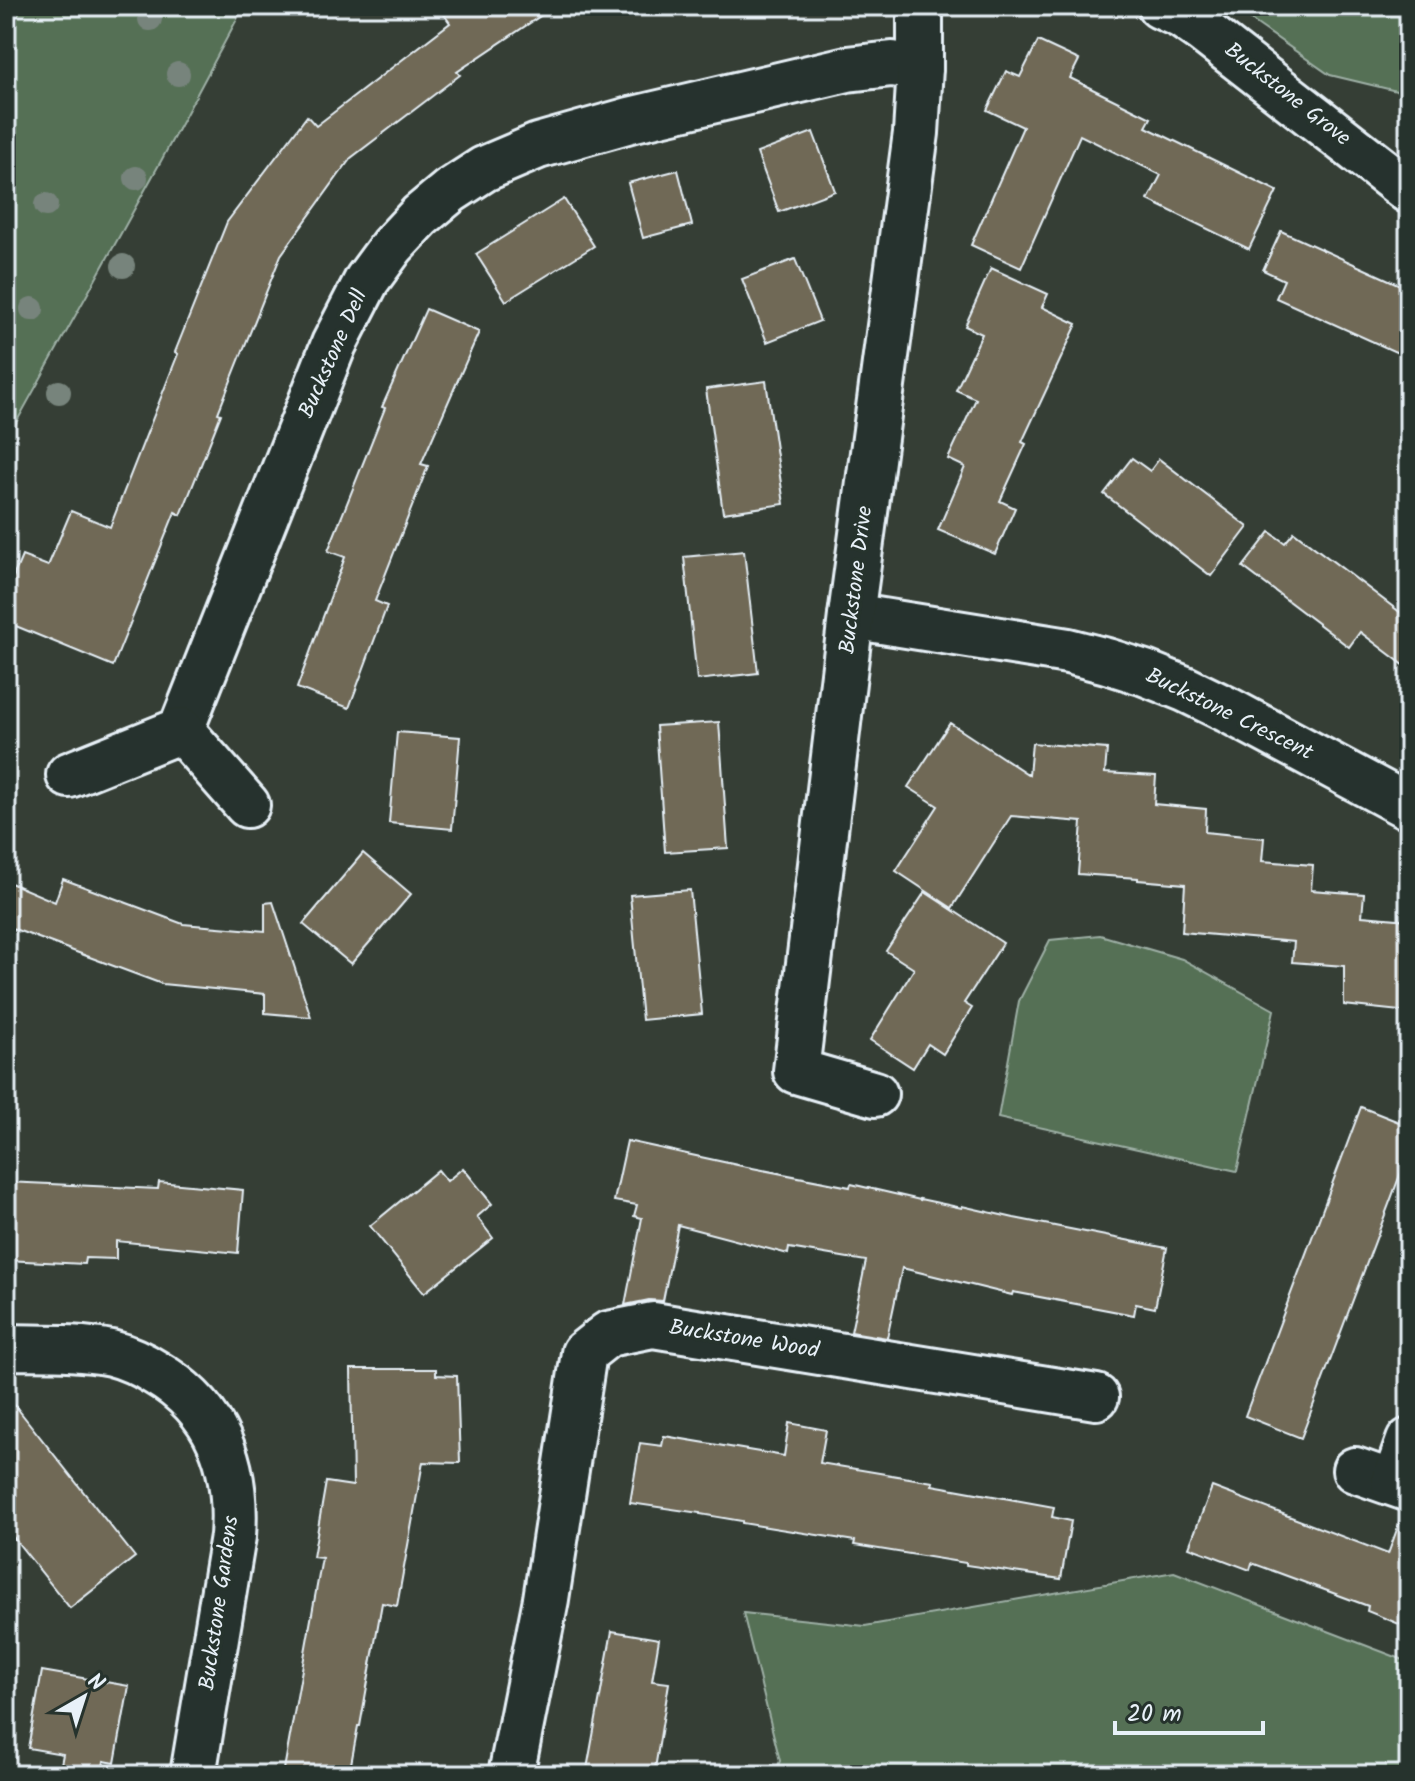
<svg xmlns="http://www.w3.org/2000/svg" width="1415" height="1781" font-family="Kalam,sans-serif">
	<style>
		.green { fill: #556f55; stroke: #9eb0a6; stroke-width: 2 }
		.building { fill: #6f6957; stroke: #e8f1f8; stroke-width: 2 }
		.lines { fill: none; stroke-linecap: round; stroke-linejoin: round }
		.minor-casing { stroke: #e8f1f8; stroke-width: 50 }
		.minor { stroke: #26332d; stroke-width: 44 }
		.tree { fill: #77847c }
		.labels { text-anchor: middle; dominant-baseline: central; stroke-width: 7; stroke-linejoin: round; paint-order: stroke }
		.street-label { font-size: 22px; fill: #e8f1f8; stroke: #26332d }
	</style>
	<rect width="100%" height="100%" fill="#353e35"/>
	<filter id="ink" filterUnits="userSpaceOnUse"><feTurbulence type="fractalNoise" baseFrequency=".0125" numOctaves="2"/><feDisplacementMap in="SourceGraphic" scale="16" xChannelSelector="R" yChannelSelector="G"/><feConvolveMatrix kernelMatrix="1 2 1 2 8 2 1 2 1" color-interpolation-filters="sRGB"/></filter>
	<g filter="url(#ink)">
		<g class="green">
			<path d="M 15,6 L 244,6 L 161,161 L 6,441 L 6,23 Z"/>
			<path d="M 1231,6 L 1409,6 L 1409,94 L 1330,75 Z"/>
			<path d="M 1100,935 L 1182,959 L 1274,1010 L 1237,1171 L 998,1118 L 1019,1001 L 1050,940 Z"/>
			<path d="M 1174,1572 L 1409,1662 L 1409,1775 L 774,1775 L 780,1761 L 743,1613 L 865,1626 Z"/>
		</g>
		<g class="building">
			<path d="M 438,6 L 555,6 L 457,72 L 460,75 L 351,158 L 281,255 L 218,413 L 221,414 L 181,515 L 175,512 L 113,666 L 6,622 L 6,594 L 22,556 L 48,566 L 71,511 L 110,527 L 178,354 L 175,352 L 227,222 L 307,116 L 316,126 L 450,23 Z"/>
			<path d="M 1038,41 L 1079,60 L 1070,78 L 1151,118 L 1146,127 L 1277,191 L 1249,249 L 1148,200 L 1161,175 L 1080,135 L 1021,268 L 971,245 L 1023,127 L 987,110 L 1006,71 L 1020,77 Z"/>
			<path d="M 813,132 L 835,191 L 779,212 L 757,153 Z"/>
			<path d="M 678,170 L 692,225 L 643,238 L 628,183 Z"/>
			<path d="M 564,199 L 594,246 L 506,301 L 476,254 Z"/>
			<path d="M 1281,231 L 1409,289 L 1409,358 L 1276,298 L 1284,280 L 1263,270 Z"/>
			<path d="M 795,259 L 820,321 L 767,342 L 742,279 Z"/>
			<path d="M 991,268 L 1048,294 L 1042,307 L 1077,324 L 1022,442 L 1026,444 L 1000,501 L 1015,508 L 995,554 L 938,530 L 965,467 L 948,459 L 976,399 L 956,390 L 982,334 L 965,326 Z"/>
			<path d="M 426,309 L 479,332 L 421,464 L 428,466 L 375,601 L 387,606 L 349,708 L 297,688 L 345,557 L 328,551 L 385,408 L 382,407 Z"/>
			<path d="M 766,381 L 784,504 L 723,513 L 706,389 Z"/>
			<path d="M 1132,458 L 1150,471 L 1159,459 L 1248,527 L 1211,576 L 1104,494 Z"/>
			<path d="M 1270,532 L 1285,543 L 1294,532 L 1409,619 L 1409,669 L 1360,632 L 1349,647 L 1243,567 Z"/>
			<path d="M 744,551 L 758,673 L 697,680 L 684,557 Z"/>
			<path d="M 719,722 L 728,848 L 665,852 L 656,726 Z"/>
			<path d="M 950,723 L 1029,775 L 1032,743 L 1107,749 L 1105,773 L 1156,776 L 1154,804 L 1206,809 L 1205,832 L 1264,838 L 1262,861 L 1313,865 L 1311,890 L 1364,894 L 1362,916 L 1409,920 L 1409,1012 L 1344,1005 L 1344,966 L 1292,962 L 1294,942 L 1182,932 L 1185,884 L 1138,880 L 1138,878 L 1078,874 L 1082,822 L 1011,816 L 952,908 L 896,871 L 938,806 L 908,787 Z"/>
			<path d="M 397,732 L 460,737 L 452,829 L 389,823 Z"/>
			<path d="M 363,853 L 411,894 L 351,964 L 303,924 Z"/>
			<path d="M 63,879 L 183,924 L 265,931 L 265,903 L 273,902 L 311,1017 L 265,1013 L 265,994 L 162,984 L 6,926 L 6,881 L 55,902 Z"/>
			<path d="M 690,890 L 702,1014 L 642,1020 L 630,895 Z"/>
			<path d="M 925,892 L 1003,943 L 964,1003 L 972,1008 L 943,1054 L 928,1044 L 913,1068 L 870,1040 L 914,969 L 886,951 Z"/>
			<path d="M 1361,1107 L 1409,1126 L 1409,1151 L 1301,1438 L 1245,1416 Z"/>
			<path d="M 627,1141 L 742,1166 L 850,1187 L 851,1184 L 920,1200 L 920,1199 L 962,1208 L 962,1206 L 1014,1218 L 1167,1248 L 1155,1308 L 1136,1304 L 1134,1315 L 1013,1292 L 1012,1295 L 902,1268 L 887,1338 L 851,1332 L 866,1261 L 789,1248 L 788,1254 L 678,1225 L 663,1301 L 649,1300 L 625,1305 L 642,1218 L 634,1216 L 637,1205 L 614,1201 Z"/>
			<path d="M 463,1168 L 492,1204 L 477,1217 L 493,1238 L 424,1293 L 370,1226 L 438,1170 L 447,1181 Z"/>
			<path d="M 6,1182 L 158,1189 L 159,1182 L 243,1190 L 238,1253 L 116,1241 L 116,1259 L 85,1258 L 84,1264 L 6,1260 Z"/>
			<path d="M 351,1369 L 436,1369 L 436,1375 L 457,1376 L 460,1463 L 423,1462 L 397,1606 L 382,1603 L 360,1726 L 358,1726 L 349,1775 L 283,1775 L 322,1558 L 313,1557 L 326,1482 L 353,1486 Z"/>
			<path d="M 6,1394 L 135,1557 L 70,1608 L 6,1528 Z"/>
			<path d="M 789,1423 L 826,1430 L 820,1463 L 933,1482 L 932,1485 L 1054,1507 L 1052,1517 L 1071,1521 L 1061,1579 L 966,1565 L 966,1563 L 854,1545 L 855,1541 L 742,1523 L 742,1521 L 700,1514 L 700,1513 L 630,1503 L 640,1443 L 662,1446 L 664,1436 L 784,1456 Z"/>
			<path d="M 1212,1487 L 1388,1554 L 1403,1513 L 1409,1513 L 1409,1628 L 1367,1611 L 1368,1606 L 1252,1563 L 1250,1570 L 1189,1547 Z"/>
			<path d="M 612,1631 L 659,1639 L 652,1681 L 669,1683 L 654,1775 L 618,1775 L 587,1769 Z"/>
			<path d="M 42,1671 L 129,1686 L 115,1763 L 104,1761 L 102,1775 L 59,1775 L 63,1754 L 28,1748 Z"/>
		</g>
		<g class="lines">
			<g class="minor-casing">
				<g id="minor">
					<path d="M 1160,6 L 1182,16 L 1202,30 L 1409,191"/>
					<path d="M 851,616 L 1068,651 L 1107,661 L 1145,673 L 1185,689 L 1228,710 L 1409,807"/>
					<path d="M 181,730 L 334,344 L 367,280 L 392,246 L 420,216 L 450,191 L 484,169 L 538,146 L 630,120 L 847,69 L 892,64 L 920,68"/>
					<path d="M 69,775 L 181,730 L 247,805"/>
					<path d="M 875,1094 L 796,1071 L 851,616 L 916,133 L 920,68 L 920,6"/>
					<path d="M 6,1347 C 41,1348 76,1346 111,1353 C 127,1357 142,1364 156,1373 C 218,1409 238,1467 233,1536 L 193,1775"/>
					<path d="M 1355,1470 L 1409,1489"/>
					<path d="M 1394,1483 L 1409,1441"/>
					<path d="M 511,1775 L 546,1599 L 584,1353 L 608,1334 L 653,1325 L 1096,1397"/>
				</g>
			</g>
			<use href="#minor" class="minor"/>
		</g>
		<g class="tree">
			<circle cx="150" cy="19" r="12"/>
			<circle cx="178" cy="74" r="12"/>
			<circle cx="136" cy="178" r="12"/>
			<circle cx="46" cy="205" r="12"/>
			<circle cx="123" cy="266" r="12"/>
			<circle cx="32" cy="309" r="12"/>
			<circle cx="59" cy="392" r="12"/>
		</g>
	</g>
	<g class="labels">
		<g class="street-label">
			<text transform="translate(1287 95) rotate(38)">Buckstone Grove</text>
			<text transform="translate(334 354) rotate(-66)">Buckstone Dell</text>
			<text transform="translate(857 580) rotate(-83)">Buckstone Drive</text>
			<text transform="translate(1229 715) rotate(26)">Buckstone Crescent</text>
			<text transform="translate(744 1340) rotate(9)">Buckstone Wood</text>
			<text transform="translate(220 1603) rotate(-82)">Buckstone Gardens</text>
		</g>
	</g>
	<rect width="1415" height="1781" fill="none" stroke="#26332d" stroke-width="32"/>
	<rect x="16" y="16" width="1383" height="1749" fill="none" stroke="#e8f1f8" stroke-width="3" filter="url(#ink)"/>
	<g transform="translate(84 1697) rotate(39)" stroke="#26332d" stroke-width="6" paint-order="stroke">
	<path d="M0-6L14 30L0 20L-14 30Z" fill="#e8f1f8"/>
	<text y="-12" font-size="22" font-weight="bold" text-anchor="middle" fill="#e8f1f8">N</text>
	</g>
	<path d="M1115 1721v12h148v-12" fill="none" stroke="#e8f1f8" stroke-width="4"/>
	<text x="1127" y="1721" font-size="24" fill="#e8f1f8" stroke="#26332d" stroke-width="6" paint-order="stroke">20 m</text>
</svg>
